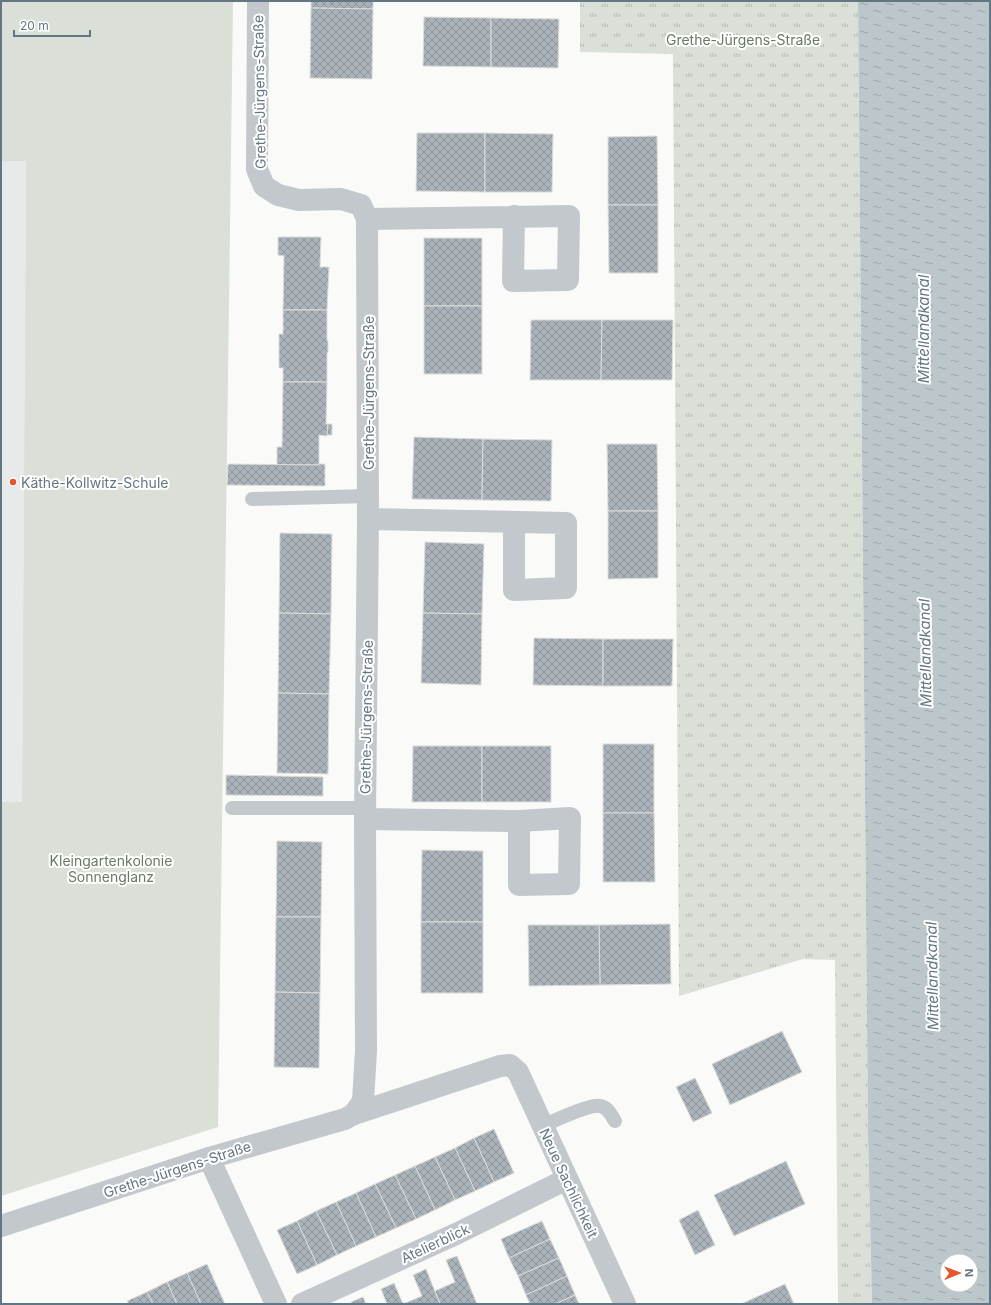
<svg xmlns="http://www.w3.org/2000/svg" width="991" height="1305" font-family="Inter,sans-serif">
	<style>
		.built { fill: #e8e9e9 }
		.green { fill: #dadfd7 }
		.park { fill: url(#park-tufts) }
		.water { fill: url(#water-ripples); fill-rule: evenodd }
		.building { fill: url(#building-cross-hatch); stroke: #dcdcda }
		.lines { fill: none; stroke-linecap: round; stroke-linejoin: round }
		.lane { stroke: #c3c8cc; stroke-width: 14 }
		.street { stroke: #c3c8cc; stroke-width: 22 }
		.poi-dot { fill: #e4572e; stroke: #fff; stroke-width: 1.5 }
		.labels { text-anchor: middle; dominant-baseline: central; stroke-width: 4; stroke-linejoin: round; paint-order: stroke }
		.park-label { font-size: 14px; fill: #687a64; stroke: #fff }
		.street-label { font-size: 14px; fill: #657683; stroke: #fff }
		.poi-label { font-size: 14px; fill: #657683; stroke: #fff; text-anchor: start }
		.water-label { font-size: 15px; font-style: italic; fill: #60757c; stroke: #fff }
	</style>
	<defs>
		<pattern id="park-tufts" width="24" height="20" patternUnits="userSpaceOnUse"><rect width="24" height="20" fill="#dadfd7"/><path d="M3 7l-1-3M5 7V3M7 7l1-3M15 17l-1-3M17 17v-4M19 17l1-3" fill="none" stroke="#b4b9b4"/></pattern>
		<pattern id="water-ripples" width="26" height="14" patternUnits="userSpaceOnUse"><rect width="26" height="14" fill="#bbc7cb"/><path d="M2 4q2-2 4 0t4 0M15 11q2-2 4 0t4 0" fill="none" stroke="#9ca6aa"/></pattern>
		<pattern id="building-cross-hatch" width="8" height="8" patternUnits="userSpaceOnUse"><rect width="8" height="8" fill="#aab3b9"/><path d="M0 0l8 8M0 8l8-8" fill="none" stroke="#8e969c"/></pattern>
	</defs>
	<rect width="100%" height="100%" fill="#fafaf8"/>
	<path class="built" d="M 1,161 L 26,161 L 22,802 L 1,802 Z"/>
	<path class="green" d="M 1,1 L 233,1 L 218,1127 L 1,1196 L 1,802 L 22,802 L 26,161 L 1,161 Z"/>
	<path class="park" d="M 580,1 L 858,1 L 868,1135 L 872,1304 L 838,1304 L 835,960 L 803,959 L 679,996 L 673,54 L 580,52 Z"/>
	<path class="water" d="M 858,1 L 990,1 L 990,1304 L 872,1304 L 868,1135 ZM 947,1261 L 971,1261 L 971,1285 L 947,1285 Z"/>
	<g class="building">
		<path d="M 311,1 L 373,1 L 373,9 L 311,8 Z"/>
		<path d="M 311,8 L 373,9 L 372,79 L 310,78 Z"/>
		<path d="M 424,17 L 491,18 L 491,67 L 423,66 Z"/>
		<path d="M 491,18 L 559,19 L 558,68 L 491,67 Z"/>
		<path d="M 417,133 L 485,133 L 485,192 L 416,191 Z"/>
		<path d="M 485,133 L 553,134 L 552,192 L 485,192 Z"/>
		<path d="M 657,136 L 658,205 L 608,205 L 608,137 Z"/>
		<path d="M 608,205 L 658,205 L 658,273 L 609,273 Z"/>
		<path d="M 278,237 L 321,237 L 320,267 L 329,267 L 327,310 L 283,310 L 284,256 L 278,255 Z"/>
		<rect x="424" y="238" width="58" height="68"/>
		<rect x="424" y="306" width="58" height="68"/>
		<path d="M 283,310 L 327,310 L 327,340 L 328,341 L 328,352 L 327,353 L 327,382 L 283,382 L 283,368 L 279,368 L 279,334 L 283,334 Z"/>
		<path d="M 531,320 L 602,320 L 601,380 L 530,380 Z"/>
		<path d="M 602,320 L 673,320 L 672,380 L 601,380 Z"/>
		<path d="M 283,382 L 327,382 L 326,424 L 328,424 L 327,436 L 319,435 L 319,465 L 277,465 L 277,447 L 282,447 Z"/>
		<path d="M 328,424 L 332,424 L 332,435 L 327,435 Z"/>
		<path d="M 414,437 L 483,439 L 482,500 L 412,499 Z"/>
		<path d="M 483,439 L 552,440 L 551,501 L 482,500 Z"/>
		<path d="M 607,444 L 657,444 L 658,511 L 608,511 Z"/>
		<path d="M 228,464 L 319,465 L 319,464 L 325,464 L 325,486 L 227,485 Z"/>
		<path d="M 608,511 L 658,511 L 658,578 L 608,579 Z"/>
		<path d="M 280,533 L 332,534 L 331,614 L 279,613 Z"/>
		<path d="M 425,542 L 484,544 L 482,614 L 423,613 Z"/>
		<path d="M 279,613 L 331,614 L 329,694 L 278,693 Z"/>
		<path d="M 423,613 L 482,614 L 481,685 L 421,683 Z"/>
		<path d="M 534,638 L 603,639 L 603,686 L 533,685 Z"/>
		<path d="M 603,639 L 673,639 L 672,686 L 603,686 Z"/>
		<path d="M 278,693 L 329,694 L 328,774 L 277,773 Z"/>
		<rect x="603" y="744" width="51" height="69"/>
		<path d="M 413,746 L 482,746 L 482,802 L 412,802 Z"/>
		<rect x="482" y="746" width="69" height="56"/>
		<path d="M 226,775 L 323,777 L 323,796 L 226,795 Z"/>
		<path d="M 603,813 L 654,813 L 655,882 L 603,882 Z"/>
		<path d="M 277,841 L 322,842 L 321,917 L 276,917 Z"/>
		<path d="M 422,850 L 483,851 L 483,922 L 421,922 Z"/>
		<path d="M 276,917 L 321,917 L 320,993 L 275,992 Z"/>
		<rect x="421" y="922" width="62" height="71"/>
		<path d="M 670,924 L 671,984 L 600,985 L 599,925 Z"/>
		<path d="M 528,925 L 599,925 L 600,985 L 529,986 Z"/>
		<path d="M 275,992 L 320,993 L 319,1068 L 274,1067 Z"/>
		<path d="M 782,1031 L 802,1072 L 730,1105 L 712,1064 Z"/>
		<path d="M 695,1078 L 712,1113 L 693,1122 L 676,1087 Z"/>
		<path d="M 494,1129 L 514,1173 L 494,1182 L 474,1138 Z"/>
		<path d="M 474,1138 L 494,1182 L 475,1191 L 455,1148 Z"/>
		<path d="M 455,1148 L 475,1191 L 455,1200 L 435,1157 Z"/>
		<path d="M 435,1157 L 455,1200 L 435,1210 L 415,1166 Z"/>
		<path d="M 786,1161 L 805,1204 L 734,1236 L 714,1195 Z"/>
		<path d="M 415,1166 L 435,1210 L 416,1219 L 395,1175 Z"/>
		<path d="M 395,1175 L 416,1219 L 396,1228 L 375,1184 Z"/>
		<path d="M 375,1184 L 396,1228 L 376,1237 L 356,1193 Z"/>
		<path d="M 356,1193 L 376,1237 L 356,1246 L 336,1202 Z"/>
		<path d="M 336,1202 L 356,1246 L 337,1255 L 316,1211 Z"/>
		<path d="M 698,1210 L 715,1245 L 695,1255 L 679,1220 Z"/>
		<path d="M 316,1211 L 337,1255 L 317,1265 L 297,1221 Z"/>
		<path d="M 297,1221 L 317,1265 L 297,1274 L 277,1230 Z"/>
		<path d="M 542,1221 L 550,1239 L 509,1258 L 501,1239 Z"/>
		<path d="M 550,1239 L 559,1258 L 518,1276 L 509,1258 Z"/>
		<path d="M 457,1256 L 477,1304 L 440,1304 L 435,1291 L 455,1282 L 446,1260 Z"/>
		<path d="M 559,1258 L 567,1276 L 526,1295 L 518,1276 Z"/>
		<path d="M 207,1264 L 225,1304 L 201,1304 L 187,1273 Z"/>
		<path d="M 426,1269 L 440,1304 L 403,1304 L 422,1296 L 413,1275 Z"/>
		<path d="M 187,1273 L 201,1304 L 177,1304 L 167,1282 Z"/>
		<path d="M 567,1276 L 575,1295 L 555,1304 L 530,1304 L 526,1295 Z"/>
		<path d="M 167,1282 L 177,1304 L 153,1304 L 147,1292 Z"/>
		<path d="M 394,1283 L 403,1304 L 387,1304 L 381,1289 Z"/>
		<path d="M 785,1284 L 794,1304 L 741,1304 Z"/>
		<path d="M 147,1292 L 153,1304 L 129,1304 L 127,1301 Z"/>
		<path d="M 575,1295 L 579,1304 L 555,1304 Z"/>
		<path d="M 363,1297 L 366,1304 L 352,1304 L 351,1302 Z"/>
	</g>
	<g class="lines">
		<g class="lane">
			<path d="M 252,499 L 368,496"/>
			<path d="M 232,808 L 365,808"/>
			<path d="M 542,1126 C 554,1121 589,1104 600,1106 C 608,1107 611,1115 615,1121"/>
		</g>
		<g class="street">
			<path d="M 367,219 L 569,216 L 568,280 L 513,281 L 514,216"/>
			<path d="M 368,519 L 566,523 L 566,588 L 514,590 L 514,522"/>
			<path d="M 365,819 L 519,821 L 570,818 L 569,884 L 519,885 L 519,821"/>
			<path d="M 354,1114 L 500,1066 L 510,1065 L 518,1072 L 625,1304"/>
			<path d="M 209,1158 L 276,1304"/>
			<path d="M 1,1226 L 209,1158 L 345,1119 L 354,1114 L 363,1101 L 366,1051 L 365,819 L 368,519 L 367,219 L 361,205 L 341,199 L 299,200 L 278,195 L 264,186 L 257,169 L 258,1"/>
			<path d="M 302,1304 L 456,1234 L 567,1179"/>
		</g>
	</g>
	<circle class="poi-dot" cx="13" cy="482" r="4"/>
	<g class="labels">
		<g class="park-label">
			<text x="743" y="39">Grethe-Jürgens-Straße</text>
			<text x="111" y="860">Kleingartenkolonie<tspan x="111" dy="16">Sonnenglanz</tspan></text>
		</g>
		<g class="street-label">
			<text transform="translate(259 92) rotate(-91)">Grethe-Jürgens-Straße</text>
			<text transform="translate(368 393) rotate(-90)">Grethe-Jürgens-Straße</text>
			<text transform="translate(366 717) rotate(-89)">Grethe-Jürgens-Straße</text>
			<text transform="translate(177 1169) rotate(-18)">Grethe-Jürgens-Straße</text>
			<text transform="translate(569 1183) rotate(65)">Neue Sachlichkeit</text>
			<text transform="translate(435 1243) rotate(-25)">Atelierblick</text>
		</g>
		<g class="poi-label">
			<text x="21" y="482">Käthe-Kollwitz-Schule</text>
		</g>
		<g class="water-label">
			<text transform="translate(923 329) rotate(-90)">Mittellandkanal</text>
			<text transform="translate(925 653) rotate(-91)">Mittellandkanal</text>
			<text transform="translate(932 976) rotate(-91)">Mittellandkanal</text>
		</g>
	</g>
	<rect width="991" height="1305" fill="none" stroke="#657683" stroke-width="4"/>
	<g transform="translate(959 1273) rotate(89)"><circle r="19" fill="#ffffff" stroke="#c1c8cd"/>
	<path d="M0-3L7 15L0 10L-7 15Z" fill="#e4572e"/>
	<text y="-6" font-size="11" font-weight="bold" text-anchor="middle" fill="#657683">N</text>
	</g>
	<path d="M14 30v6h76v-6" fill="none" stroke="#657683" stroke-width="2"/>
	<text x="20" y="30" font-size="12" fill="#657683" stroke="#ffffff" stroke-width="3" paint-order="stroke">20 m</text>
</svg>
